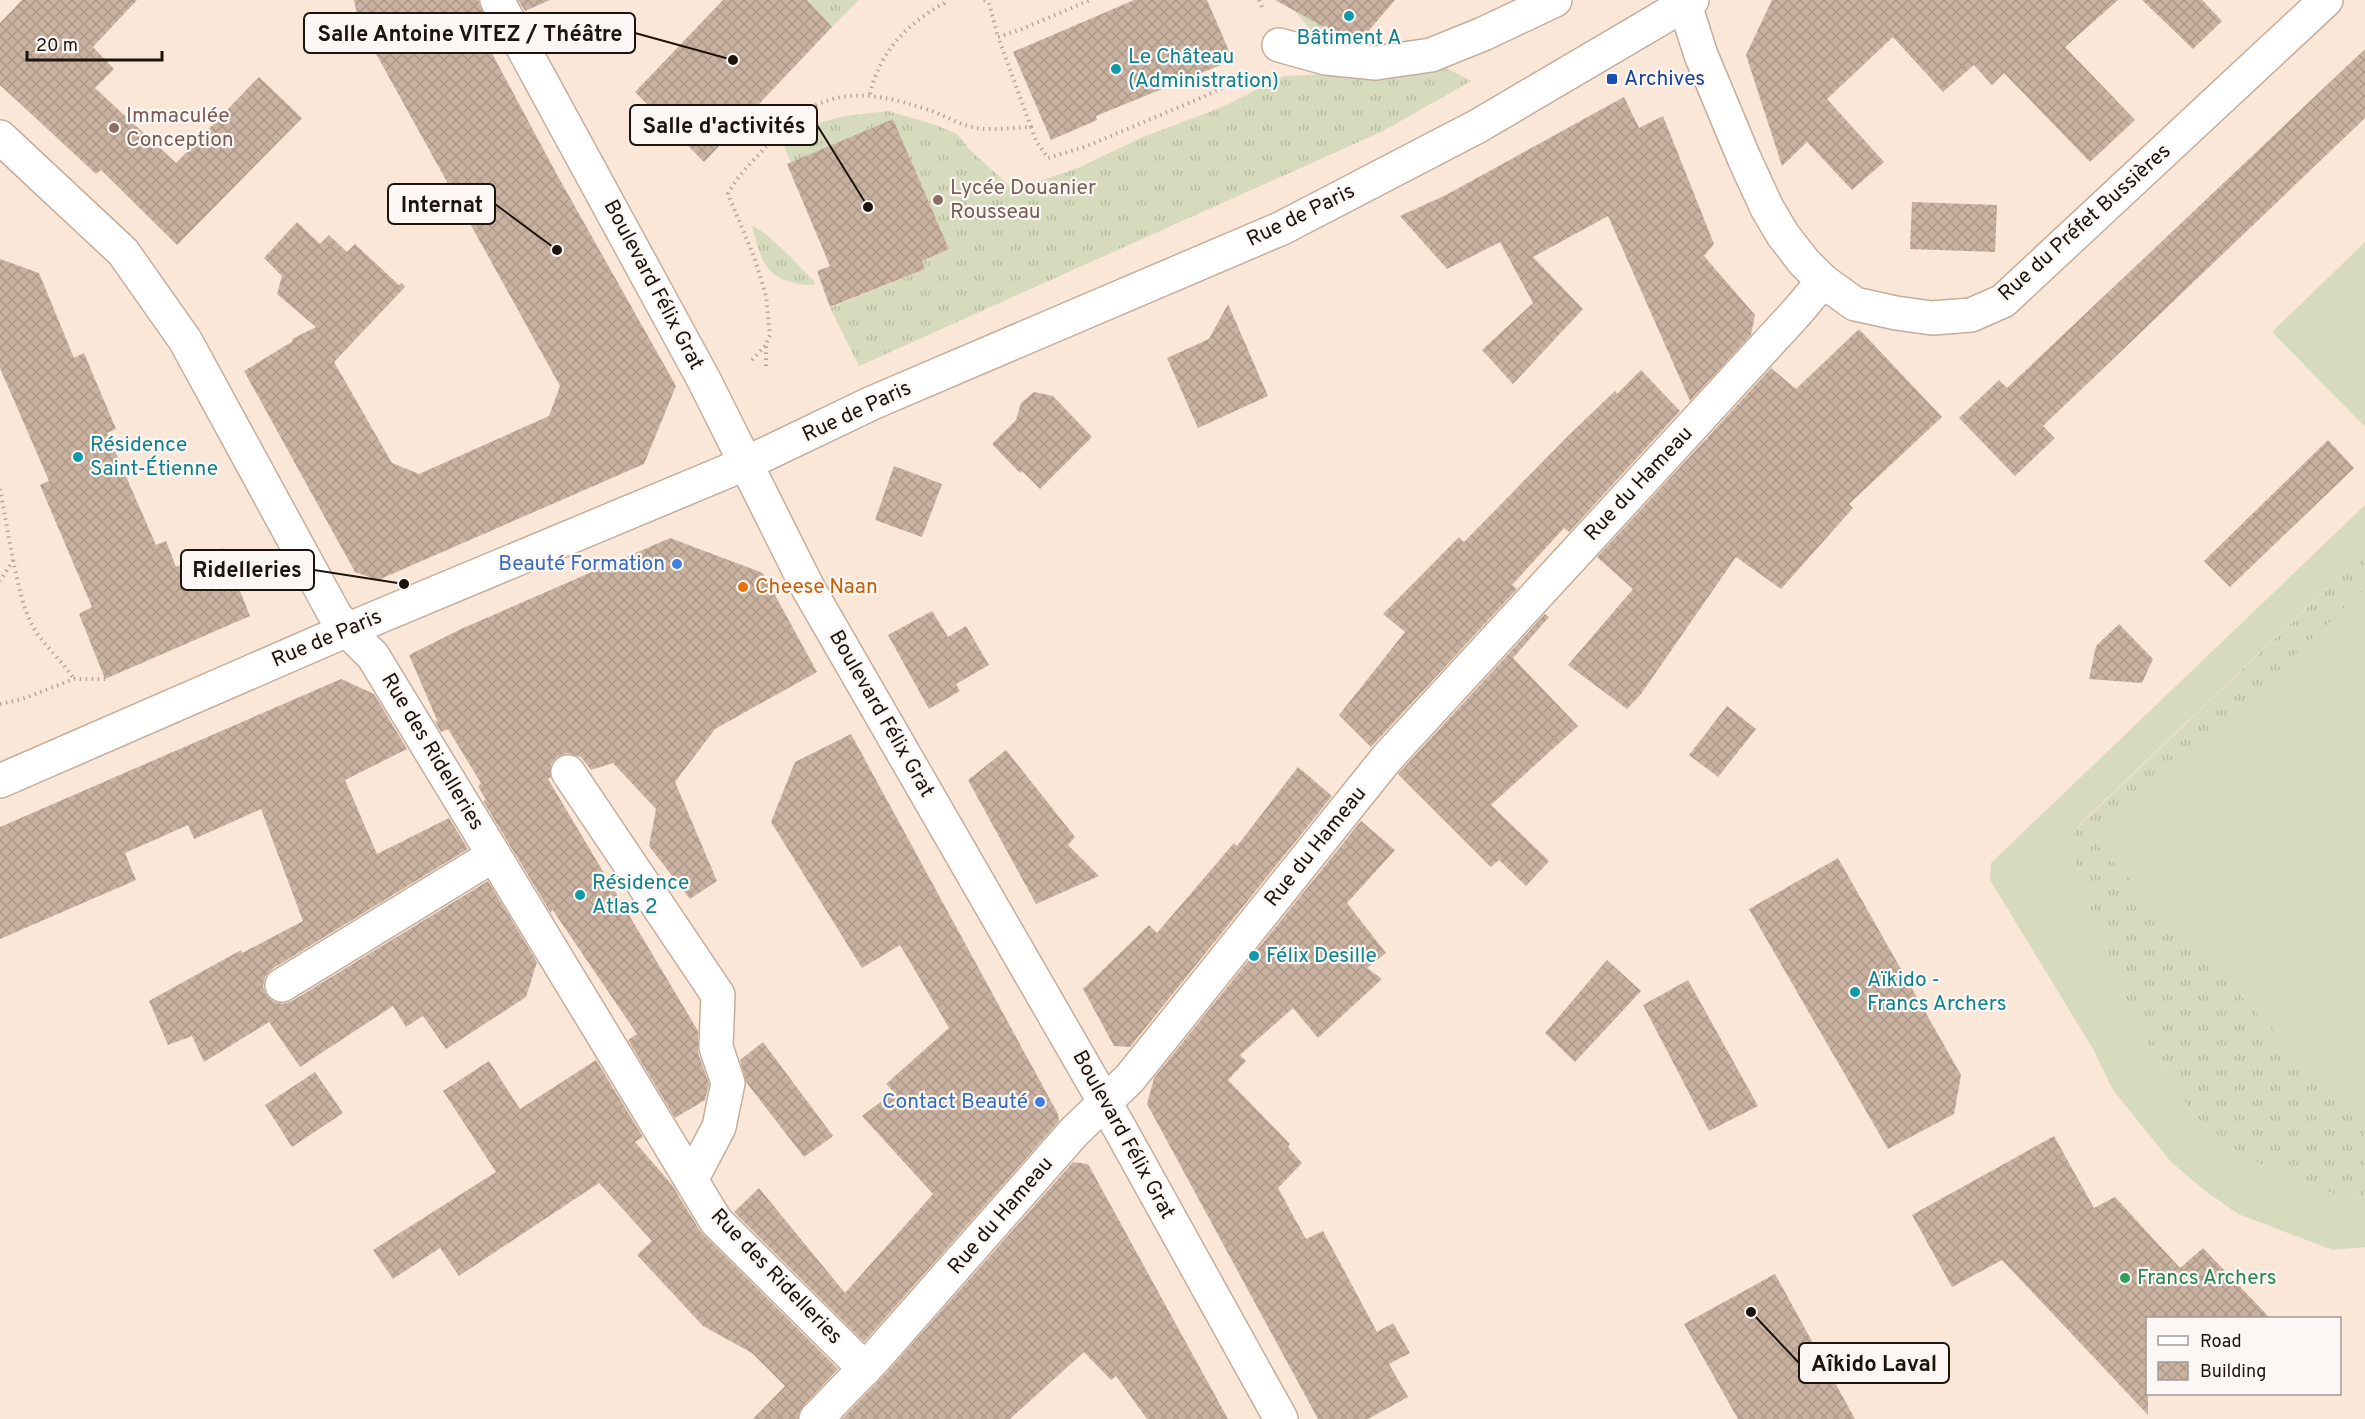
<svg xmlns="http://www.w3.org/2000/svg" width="2365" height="1419" font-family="Overpass,sans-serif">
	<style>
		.grass { fill: url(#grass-tufts) }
		.pitch { fill: #d7dbbd }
		.building { fill: url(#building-cross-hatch) }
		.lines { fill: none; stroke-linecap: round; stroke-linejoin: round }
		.minor-casing { stroke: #c5ad9b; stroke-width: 36 }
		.major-casing { stroke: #c5ad9b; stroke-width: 36 }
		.path { stroke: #b7a69a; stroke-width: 4; stroke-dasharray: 1.5 4.5; stroke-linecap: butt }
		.minor { stroke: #fff; stroke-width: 33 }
		.major { stroke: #fff; stroke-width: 33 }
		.culture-dot { fill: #0f9aa8; stroke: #fcf7f4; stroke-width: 2 }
		.transit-dot { fill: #1a4fb4; stroke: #fcf7f4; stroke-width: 2 }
		.education-dot { fill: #8d6e63; stroke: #fcf7f4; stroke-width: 2 }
		.shop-dot { fill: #3f7fe0; stroke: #fcf7f4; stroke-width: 2 }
		.food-dot { fill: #e8710a; stroke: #fcf7f4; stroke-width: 2 }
		.leisure-dot { fill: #2e9e5b; stroke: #fcf7f4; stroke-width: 2 }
		.labels { text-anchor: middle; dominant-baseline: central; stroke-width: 4.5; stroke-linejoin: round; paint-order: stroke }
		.culture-label { font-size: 21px; fill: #0d838f; stroke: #fcf7f4; text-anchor: start }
		.transit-label { font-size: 21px; fill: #164399; stroke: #fcf7f4; text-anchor: start }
		.education-label { font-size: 21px; fill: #785e54; stroke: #fcf7f4; text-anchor: start }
		.street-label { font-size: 21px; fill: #1c140d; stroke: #fcf7f4 }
		.shop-label { font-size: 21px; fill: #366cbe; stroke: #fcf7f4; text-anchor: end }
		.food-label { font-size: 21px; fill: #c56008; stroke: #fcf7f4; text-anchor: start }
		.leisure-label { font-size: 21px; fill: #27864d; stroke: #fcf7f4; text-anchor: start }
		.leader { fill: none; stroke: #1c140d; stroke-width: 2 }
		.callout-dot { fill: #1c140d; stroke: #fcf7f4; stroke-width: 2 }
		.callout { fill: #fcf7f4; stroke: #1c140d; stroke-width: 2 }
		.callout-label { font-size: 22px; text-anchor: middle; font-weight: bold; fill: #1c140d }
	</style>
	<defs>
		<pattern id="grass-tufts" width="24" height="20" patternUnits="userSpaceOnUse" patternTransform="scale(1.5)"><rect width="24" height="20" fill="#d7dbbd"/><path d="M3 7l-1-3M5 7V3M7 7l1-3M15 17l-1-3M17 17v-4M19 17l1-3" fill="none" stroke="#b8bba1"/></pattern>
		<pattern id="building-cross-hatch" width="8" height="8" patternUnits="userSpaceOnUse" patternTransform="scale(1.5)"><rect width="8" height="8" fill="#cab2a1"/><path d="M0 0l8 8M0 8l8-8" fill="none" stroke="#ad9889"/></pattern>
	</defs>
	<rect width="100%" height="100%" fill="#fbe7d8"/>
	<g class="grass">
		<path d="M 807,0 L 859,0 L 832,27 Z"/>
		<path d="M 1292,7 L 1357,45 L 1310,29 Z"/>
		<path d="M 1448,69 L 1471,81 L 1383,131 L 859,366 L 830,308 L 925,269 L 922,261 L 949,249 L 893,119 L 791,163 L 783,144 L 789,136 L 814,124 L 845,116 L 888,111 L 933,124 L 957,134 L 970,150 L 1014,190 L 1078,168 L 1143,137 L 1225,106 L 1284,76 Z"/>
		<path d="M 752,226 C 769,232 799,267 814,281 L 815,284 C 807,286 803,285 795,283 C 763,277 760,255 752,226 Z"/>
		<path d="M 2365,552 L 2365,1197 L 2338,1195 L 2286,1178 L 2233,1149 L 2193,1114 L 2138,1029 L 2084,892 L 2071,845 L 2075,831 L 2082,823 Z"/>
	</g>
	<g class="pitch">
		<path d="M 2365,242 L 2365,427 L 2272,332 Z"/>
		<path d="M 2365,505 L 2365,552 L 2082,822 L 2075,831 L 2071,845 L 2084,892 L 2138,1029 L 2193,1114 L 2233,1149 L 2286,1178 L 2338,1195 L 2365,1197 L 2365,1247 L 2333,1250 L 2238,1214 L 2204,1190 L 2171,1162 L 2113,1090 L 2093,1049 L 1990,880 L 1991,863 Z"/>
		<path d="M 2365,588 L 2365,1126 L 2096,844 Z"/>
	</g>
	<g class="building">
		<path d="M 22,0 L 137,0 L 93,47 L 114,69 L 95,88 L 176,163 L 259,77 L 302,118 L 177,245 L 101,170 L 96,174 L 0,85 L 0,23 Z"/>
		<path d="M 354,0 L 478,0 L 490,27 L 480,31 L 556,173 L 676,386 L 644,464 L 378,580 L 355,572 L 244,371 L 293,341 L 292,339 L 316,327 L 277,294 L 282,276 L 264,258 L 297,222 L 320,244 L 329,235 L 347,252 L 355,244 L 399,285 L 402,283 L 405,287 L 334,362 L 392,463 L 419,474 L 549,416 L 560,386 L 359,23 Z"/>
		<path d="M 518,0 L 550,0 L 525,11 Z"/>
		<path d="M 723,0 L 807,0 L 832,27 L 704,162 L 635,92 Z"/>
		<path d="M 1134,0 L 1207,0 L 1233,60 L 1096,116 L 1097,120 L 1051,140 L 1013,52 Z"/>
		<path d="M 1275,0 L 1395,0 L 1359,42 L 1351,42 Z"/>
		<path d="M 1772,0 L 2118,0 L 2065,47 L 2135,120 L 2090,162 L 2004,73 L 1992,85 L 1974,65 L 1943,92 L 1893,37 L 1827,99 L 1884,162 L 1852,190 L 1807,142 L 1782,166 L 1746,55 Z"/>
		<path d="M 2142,0 L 2202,0 L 2222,21 L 2193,49 Z"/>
		<path d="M 2365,49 L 2365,118 L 2043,426 L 2055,438 L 2015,476 L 1959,418 L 1999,380 L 2007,388 Z"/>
		<path d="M 1624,97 L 1639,128 L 1663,116 L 1714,244 L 1704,256 L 1755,315 L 1751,335 L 1690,401 L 1608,216 L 1533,257 L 1583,309 L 1513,384 L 1482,350 L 1533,303 L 1500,242 L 1447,269 L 1400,216 L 1446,195 Z"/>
		<path d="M 893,119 L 949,249 L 922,261 L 925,269 L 830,307 L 817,271 L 830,266 L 787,164 Z"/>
		<path d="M 1912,202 L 1997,205 L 1995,252 L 1910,249 Z"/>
		<path d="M 0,259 L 39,273 L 74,358 L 84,353 L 116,429 L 107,433 L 156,545 L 166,541 L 176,567 L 223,548 L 250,616 L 105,679 L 79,614 L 92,607 L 40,485 L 49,481 L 0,368 Z"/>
		<path d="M 1228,304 L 1268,396 L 1198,428 L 1167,358 L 1209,339 Z"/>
		<path d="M 1859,329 L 1942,417 L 1849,504 L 1853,508 L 1781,589 L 1736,557 L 1641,694 L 1627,709 L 1568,665 L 1633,589 L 1597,557 L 1706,439 L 1708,440 L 1707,438 L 1771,368 L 1796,389 Z"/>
		<path d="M 1641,370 L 1680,411 L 1569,532 L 1564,528 L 1512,585 L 1517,589 L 1371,747 L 1339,715 L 1405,632 L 1383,614 L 1459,537 L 1464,542 L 1569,435 L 1615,391 L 1617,394 Z"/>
		<path d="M 1034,392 L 1053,396 L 1092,437 L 1040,489 L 1022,471 L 1020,473 L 992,444 L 1016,420 L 1021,403 Z"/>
		<path d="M 2328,440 L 2354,468 L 2230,587 L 2204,561 Z"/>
		<path d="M 894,466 L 942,484 L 922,537 L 875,520 Z"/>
		<path d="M 670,538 L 763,573 L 817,672 L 715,729 L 675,782 L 717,881 L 690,899 L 649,846 L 656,809 L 613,763 L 591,770 L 581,757 L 567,753 L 557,757 L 551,764 L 551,777 L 548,779 L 698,1031 L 698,1053 L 709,1084 L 705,1100 L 675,1118 L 628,1040 L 637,1034 L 552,909 L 551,913 L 483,801 L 486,800 L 478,786 L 481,783 L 448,729 L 441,732 L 434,720 L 438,722 L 409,655 L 461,629 Z"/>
		<path d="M 932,611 L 948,637 L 966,626 L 989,665 L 956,684 L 960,691 L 929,709 L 888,635 Z"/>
		<path d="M 1545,614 L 1549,617 L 1513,658 L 1578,726 L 1491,805 L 1549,861 L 1526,886 L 1499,860 L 1491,867 L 1398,774 Z"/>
		<path d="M 2119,624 L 2153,659 L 2142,683 L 2089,679 L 2096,646 Z"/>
		<path d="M 341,679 L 374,694 L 407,749 L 345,780 L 377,854 L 449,818 L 468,849 L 272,969 L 265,977 L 263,986 L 266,994 L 274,1002 L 283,1004 L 292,1001 L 488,881 L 537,962 L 526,997 L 446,1049 L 423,1016 L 406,1027 L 393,1006 L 300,1067 L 269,1022 L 204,1062 L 192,1036 L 168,1045 L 149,1001 L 241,950 L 242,953 L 303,921 L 261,809 L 194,839 L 188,825 L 125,853 L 136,880 L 0,939 L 0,827 Z"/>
		<path d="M 1727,706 L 1756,729 L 1718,777 L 1689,755 Z"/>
		<path d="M 851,734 L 1058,1114 L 1059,1121 L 864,1342 L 734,1212 L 759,1188 L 845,1293 L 933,1194 L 862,1116 L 894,1092 L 886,1084 L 949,1028 L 900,945 L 862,968 L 771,822 L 795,762 Z"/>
		<path d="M 1006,750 L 1075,837 L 1068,845 L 1099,876 L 1036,904 L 968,780 Z"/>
		<path d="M 1298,767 L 1332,796 L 1130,1047 L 1114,1046 L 1083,989 L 1149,925 L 1157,933 L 1234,843 L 1237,846 Z"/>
		<path d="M 1361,821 L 1395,850 L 1347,903 L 1386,953 L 1367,968 L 1382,979 L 1318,1038 L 1293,1008 L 1240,1055 L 1246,1061 L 1228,1080 L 1290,1144 L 1288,1147 L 1302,1163 L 1278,1188 L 1306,1239 L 1323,1231 L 1377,1332 L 1393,1323 L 1410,1353 L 1389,1364 L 1408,1397 L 1368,1419 L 1318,1419 L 1147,1104 L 1154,1078 Z"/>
		<path d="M 1838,858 L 1961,1075 L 1954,1114 L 1888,1149 L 1749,909 Z"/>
		<path d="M 1607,960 L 1641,991 L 1575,1062 L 1545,1033 Z"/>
		<path d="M 1688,980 L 1758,1106 L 1709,1131 L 1643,1005 Z"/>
		<path d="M 763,1042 L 833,1136 L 804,1157 L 746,1082 L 740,1060 Z"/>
		<path d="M 596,1060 L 643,1137 L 635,1142 L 672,1185 L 700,1231 L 838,1369 L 803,1406 L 798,1419 L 753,1419 L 785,1386 L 752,1353 L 703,1326 L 637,1255 L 652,1241 L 599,1183 L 459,1276 L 440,1248 L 393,1279 L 373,1250 L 496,1172 L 443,1091 L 489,1061 L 520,1109 Z"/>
		<path d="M 315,1072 L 343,1113 L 292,1147 L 265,1105 Z"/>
		<path d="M 2054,1136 L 2094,1208 L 2115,1197 L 2180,1268 L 2203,1248 L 2270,1318 L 2148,1318 L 2148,1415 L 2002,1260 L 1952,1287 L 1912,1215 Z"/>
		<path d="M 1073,1162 L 1088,1164 L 1228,1419 L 1147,1419 L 1116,1376 L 1111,1380 L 1084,1352 L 1010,1419 L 842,1419 L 889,1370 Z"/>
		<path d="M 1775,1274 L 1855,1419 L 1738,1419 L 1684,1324 Z"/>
	</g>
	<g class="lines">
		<g class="minor-casing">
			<g id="minor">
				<path d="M 1685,5 L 1701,55 L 1744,158 L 1767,208 L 1783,235 L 1804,262 L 1823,281 L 1855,304 L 1896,313 L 1932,318 L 1971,315 L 2003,301 L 2326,0"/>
				<path d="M 1279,45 L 1326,58 L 1376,63 L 1431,55 L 1483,34 L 1555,0"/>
				<path d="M 0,137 L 123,252 L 185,340 L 335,615 L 347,630 L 373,656 L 716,1221 L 865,1369"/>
				<path d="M 568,772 L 718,995 L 716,1047 L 728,1083 L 719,1127 L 691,1180"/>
				<path d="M 282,985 L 494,855"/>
				<path d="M 816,1419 L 875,1358 L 1074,1132 L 1130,1078 L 1387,758 L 1797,312 L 1823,281"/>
			</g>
		</g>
		<g class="major-casing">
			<g id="major">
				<path d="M 497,0 L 704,380 L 808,588 L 1119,1127 L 1281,1419"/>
				<path d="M 0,781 L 347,630 L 747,463 L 872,403 L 1282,228 L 1478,126 L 1692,0"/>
			</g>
		</g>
		<g class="path">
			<path d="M 984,0 L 989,3 L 998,37"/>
			<path d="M 1259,0 L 1263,9"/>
			<path d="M 870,94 C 880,51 907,24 944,3 L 945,0"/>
			<path d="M 1031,127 L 998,37 L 1022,29 L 1090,0"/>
			<path d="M 752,360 L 766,345"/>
			<path d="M 766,366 L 766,344 L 770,335 L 766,296 L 755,259 L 728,194 C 737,175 755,160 768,144 C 819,87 860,87 929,110 C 944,115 960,125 976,128 C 993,131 1014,127 1031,127 L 1036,141 L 1048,158 L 1087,146 L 1203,97 L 1252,73"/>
			<path d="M 0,489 L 13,560 L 0,581"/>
			<path d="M 13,560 C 19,585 23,615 39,636 C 50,651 64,664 74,679"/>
			<path d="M 0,704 L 22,699 L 74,679 L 105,679"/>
		</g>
		<use href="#minor" class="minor"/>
		<use href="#major" class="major"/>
	</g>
	<g class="culture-dot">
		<circle cx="1349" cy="16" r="6"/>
		<circle cx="1116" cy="69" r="6"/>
		<circle cx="78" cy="457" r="6"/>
		<circle cx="580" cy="895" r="6"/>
		<circle cx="1254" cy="956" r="6"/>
		<circle cx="1855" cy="992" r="6"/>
	</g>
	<rect class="transit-dot" x="1606" y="73" width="12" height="12" rx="3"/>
	<g class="education-dot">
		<circle cx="114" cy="128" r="6"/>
		<circle cx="938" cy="200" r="6"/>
	</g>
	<g class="shop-dot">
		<circle cx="677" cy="564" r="6"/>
		<circle cx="1040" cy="1102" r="6"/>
	</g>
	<circle class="food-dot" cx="743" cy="587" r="6"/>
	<circle class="leisure-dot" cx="2125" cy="1278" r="6"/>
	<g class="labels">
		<g class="culture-label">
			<text x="1349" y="38" text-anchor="middle">Bâtiment A</text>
			<text x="1128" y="57">Le Château<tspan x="1128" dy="24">(Administration)</tspan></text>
			<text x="90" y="445">Résidence<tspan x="90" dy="24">Saint-Étienne</tspan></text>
			<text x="592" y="883">Résidence<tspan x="592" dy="24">Atlas 2</tspan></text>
			<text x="1266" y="956">Félix Desille</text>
			<text x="1867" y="980">Aïkido -<tspan x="1867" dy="24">Francs Archers</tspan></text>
		</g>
		<g class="transit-label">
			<text x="1624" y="79">Archives</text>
		</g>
		<g class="education-label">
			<text x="126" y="116">Immaculée<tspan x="126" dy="24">Conception</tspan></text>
			<text x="950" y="188">Lycée Douanier<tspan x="950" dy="24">Rousseau</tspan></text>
		</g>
		<g class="street-label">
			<text transform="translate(1301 216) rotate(-26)">Rue de Paris</text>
			<text transform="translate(2085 223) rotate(-42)">Rue du Préfet Bussières</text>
			<text transform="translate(653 285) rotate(62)">Boulevard Félix Grat</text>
			<text transform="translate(857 412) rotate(-25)">Rue de Paris</text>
			<text transform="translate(1639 484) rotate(-47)">Rue du Hameau</text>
			<text transform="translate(327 639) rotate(-23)">Rue de Paris</text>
			<text transform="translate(881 714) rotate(60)">Boulevard Félix Grat</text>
			<text transform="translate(432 752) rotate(59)">Rue des Ridelleries</text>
			<text transform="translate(1316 847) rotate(-51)">Rue du Hameau</text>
			<text transform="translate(1123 1135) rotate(61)">Boulevard Félix Grat</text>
			<text transform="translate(1001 1216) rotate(-49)">Rue du Hameau</text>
			<text transform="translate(776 1277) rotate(46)">Rue des Ridelleries</text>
		</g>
		<g class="shop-label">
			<text x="665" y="564">Beauté Formation</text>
			<text x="1028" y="1102">Contact Beauté</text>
		</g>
		<g class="food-label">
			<text x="755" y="587">Cheese Naan</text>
		</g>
		<g class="leisure-label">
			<text x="2137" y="1278">Francs Archers</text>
		</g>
	</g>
	<path class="leader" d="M733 60L635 33M868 207L817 125M557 250L495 204M404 584L314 570M1751 1312L1799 1363"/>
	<g class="callout-dot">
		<circle cx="733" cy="60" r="6"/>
		<circle cx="868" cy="207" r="6"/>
		<circle cx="557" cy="250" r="6"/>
		<circle cx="404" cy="584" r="6"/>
		<circle cx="1751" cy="1312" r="6"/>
	</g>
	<g class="callout">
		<rect x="304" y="13" width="331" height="40" rx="6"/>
		<rect x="630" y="105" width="187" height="40" rx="6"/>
		<rect x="388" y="184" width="107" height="40" rx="6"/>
		<rect x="181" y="550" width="133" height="40" rx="6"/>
		<rect x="1799" y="1343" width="150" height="40" rx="6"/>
	</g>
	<g class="callout-label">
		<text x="470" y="41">Salle Antoine VITEZ / Théâtre</text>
		<text x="724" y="133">Salle d'activités</text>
		<text x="442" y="212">Internat</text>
		<text x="247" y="577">Ridelleries</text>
		<text x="1874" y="1371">Aîkido Laval</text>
	</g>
	<rect x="2146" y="1317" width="195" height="78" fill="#fcf7f4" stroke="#a29c98" stroke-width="1.5"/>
	<rect x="2158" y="1336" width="30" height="9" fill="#ffffff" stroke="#a29c98" stroke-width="1.5"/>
	<text x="2200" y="1347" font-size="18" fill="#1c140d">Road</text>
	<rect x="2158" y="1362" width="30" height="18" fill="url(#building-cross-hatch)" stroke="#a29c98" stroke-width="1.5"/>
	<text x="2200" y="1377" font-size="18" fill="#1c140d">Building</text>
	<path d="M27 51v9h135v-9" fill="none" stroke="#1c140d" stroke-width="3"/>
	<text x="36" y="51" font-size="18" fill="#1c140d" stroke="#fcf7f4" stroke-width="4.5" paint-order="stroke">20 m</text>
</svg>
